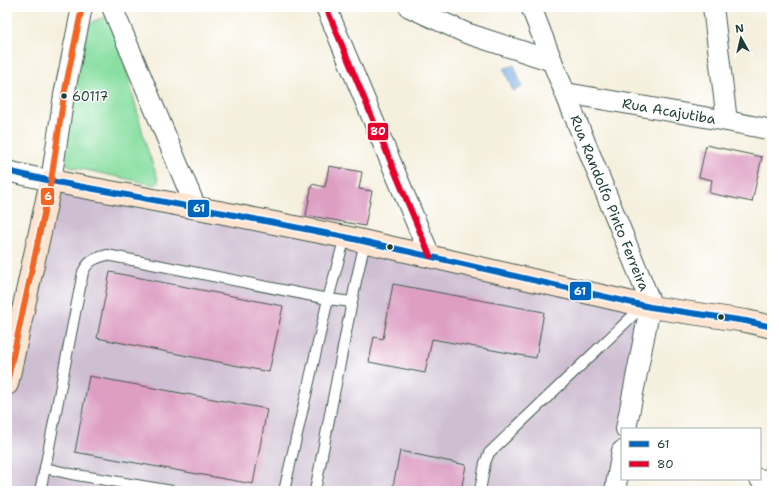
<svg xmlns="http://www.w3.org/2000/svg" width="779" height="498" font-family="'Shantell Sans',sans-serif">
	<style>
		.industrial { fill: #cebed1 }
		.green { fill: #89dfa2; stroke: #548e6b }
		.water { fill: #7baee7; stroke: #4d768e }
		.building { fill: #dd9ec2 }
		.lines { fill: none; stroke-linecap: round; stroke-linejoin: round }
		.lane-casing { stroke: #3f584d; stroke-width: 12 }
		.street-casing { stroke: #3f584d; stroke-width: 22 }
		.secondary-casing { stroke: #3f584d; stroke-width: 24 }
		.lane { stroke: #fff; stroke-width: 10 }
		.street { stroke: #fff; stroke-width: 20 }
		.secondary { stroke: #fde4d1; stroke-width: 22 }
		.bus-1-casing { stroke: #fff; stroke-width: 9 }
		.bus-2-casing { stroke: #fff; stroke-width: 9 }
		.bus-3-casing { stroke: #fff; stroke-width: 9 }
		.bus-1 { stroke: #0065bd; stroke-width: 6 }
		.bus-2 { stroke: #e4002b; stroke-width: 6 }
		.bus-3 { stroke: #f26522; stroke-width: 6 }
		.bus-dot { fill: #1f3d34; stroke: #fff; stroke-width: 1.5 }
		.labels { text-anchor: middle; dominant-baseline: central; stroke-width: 3; stroke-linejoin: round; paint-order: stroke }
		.bus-label { font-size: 13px; fill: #1f3d34; stroke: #fff; text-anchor: start }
		.street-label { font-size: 14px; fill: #1f3d34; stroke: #fff }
		.line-badge { stroke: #fff; stroke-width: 1.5 }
		.badge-label { font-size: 11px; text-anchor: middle; font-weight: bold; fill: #fff }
	</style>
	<rect width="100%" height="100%" fill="#fff"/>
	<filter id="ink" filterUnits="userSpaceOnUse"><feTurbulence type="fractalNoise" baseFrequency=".025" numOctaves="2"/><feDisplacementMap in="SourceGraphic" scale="8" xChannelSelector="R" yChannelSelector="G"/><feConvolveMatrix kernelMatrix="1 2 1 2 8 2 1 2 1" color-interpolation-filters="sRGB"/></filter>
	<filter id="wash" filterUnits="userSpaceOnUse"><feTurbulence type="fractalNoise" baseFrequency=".012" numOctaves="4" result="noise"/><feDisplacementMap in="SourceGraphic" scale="16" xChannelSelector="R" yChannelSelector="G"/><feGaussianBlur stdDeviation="0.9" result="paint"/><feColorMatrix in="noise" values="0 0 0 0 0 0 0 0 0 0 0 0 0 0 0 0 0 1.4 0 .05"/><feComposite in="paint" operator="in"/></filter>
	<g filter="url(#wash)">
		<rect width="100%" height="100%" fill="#f5efdd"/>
		<path class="industrial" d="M 51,181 L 655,309 L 622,429 L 622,479 L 620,491 L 7,491 L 7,413 Z"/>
		<path class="green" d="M 105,17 L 109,18 L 114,23 L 146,145 L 158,179 L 158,183 L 155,185 L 72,167 C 66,164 63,160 62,153 L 88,26 L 94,21 Z"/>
		<path class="water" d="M 514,65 L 522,87 L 513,91 L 504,69 Z"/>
		<g id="blocks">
			<g class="building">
				<path d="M 706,145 L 762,157 L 752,202 L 709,193 L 712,180 L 699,177 Z"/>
				<path d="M 329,166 L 362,172 L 359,189 L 372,191 L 365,226 L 306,215 L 312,184 L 325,187 Z"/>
				<path d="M 110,272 L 283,306 L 269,372 L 97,338 Z"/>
				<path d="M 393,284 L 544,312 L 536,358 L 432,339 L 425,373 L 369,362 L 374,337 L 383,339 Z"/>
				<path d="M 89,376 L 267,409 L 253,484 L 75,452 Z"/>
				<path d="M 400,451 L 466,465 L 461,491 L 392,491 Z"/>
			</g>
		</g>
	</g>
	<g filter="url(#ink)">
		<use href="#blocks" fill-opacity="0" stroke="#3f584d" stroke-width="1"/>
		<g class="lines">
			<g class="lane-casing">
				<g id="lane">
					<path d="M 45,468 L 83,272 C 89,260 94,259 107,255 L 328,299 L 352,302"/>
					<path d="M 40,491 L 45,468 L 71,474 L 172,491"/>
					<path d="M 284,491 L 328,299 L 345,237"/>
					<path d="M 315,491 L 356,281 L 365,242"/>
					<path d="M 480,491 L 485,463 L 489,453 L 643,306"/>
				</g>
			</g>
			<g class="street-casing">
				<g id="street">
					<path d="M 112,7 L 196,208"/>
					<path d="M 326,7 L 430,256"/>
					<path d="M 409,7 L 466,33 L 552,61"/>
					<path d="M 531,7 L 552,61 L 649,299 L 650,307 L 626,429"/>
					<path d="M 713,7 L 727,121"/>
					<path d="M 566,93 L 727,121 L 772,130"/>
					<path d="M 7,171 L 51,181 L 64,95 L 82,7"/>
					<path d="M 760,479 L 772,481"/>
					<path d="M 615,491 L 622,451"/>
				</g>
			</g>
			<g class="secondary-casing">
				<path id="secondary" d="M 7,384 L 51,181 L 224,213 L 345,237 L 650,307 L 746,321 L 772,327"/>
			</g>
			<use href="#lane" class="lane"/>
			<use href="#street" class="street"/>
			<use href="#secondary" class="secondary"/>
			<g class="bus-1-casing">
				<path id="bus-1" d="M 7,171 L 51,181 L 224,213 L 345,237 L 650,307 L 746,321 L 772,327"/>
			</g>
			<g class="bus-2-casing">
				<path id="bus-2" d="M 326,7 L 430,256"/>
			</g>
			<g class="bus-3-casing">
				<path id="bus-3" d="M 7,384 L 51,181 L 64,95 L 82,7"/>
			</g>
			<use href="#bus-1" class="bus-1"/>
			<use href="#bus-2" class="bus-2"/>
			<use href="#bus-3" class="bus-3"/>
		</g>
	</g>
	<g class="bus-dot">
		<circle cx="64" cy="96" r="3.5"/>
		<circle cx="390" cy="247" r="3.5"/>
		<circle cx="721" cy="317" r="3.5"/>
	</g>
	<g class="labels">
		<g class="bus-label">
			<text x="72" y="96">60117</text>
		</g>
		<g class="street-label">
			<text transform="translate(669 111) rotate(10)">Rua Acajutiba</text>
			<text transform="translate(610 203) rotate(68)">Rua Randolfo Pinto Ferreira</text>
		</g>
	</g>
	<g class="line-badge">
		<rect x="367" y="122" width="22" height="19" rx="4" fill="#e4002b"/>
		<rect x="40" y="187" width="15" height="19" rx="4" fill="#f26522"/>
		<rect x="187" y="199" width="23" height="19" rx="4" fill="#0065bd"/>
		<rect x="569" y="281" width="23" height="20" rx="4" fill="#0065bd"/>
	</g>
	<g class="badge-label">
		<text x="378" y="135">80</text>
		<text x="48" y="200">6</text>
		<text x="199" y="212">61</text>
		<text x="580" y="295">61</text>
	</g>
	<rect width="779" height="498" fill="none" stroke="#fff" stroke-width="24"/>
	<rect x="621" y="428" width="140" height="52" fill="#ffffff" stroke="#a5b1ae"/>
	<rect x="629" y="441" width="20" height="6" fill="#0065bd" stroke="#a5b1ae"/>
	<text x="657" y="448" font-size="12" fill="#1f3d34">61</text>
	<rect x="629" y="461" width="20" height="6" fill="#e4002b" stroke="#a5b1ae"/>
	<text x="657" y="468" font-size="12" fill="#1f3d34">80</text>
	<g transform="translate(741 38) rotate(352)" stroke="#ffffff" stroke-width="3" paint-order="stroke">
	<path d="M0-3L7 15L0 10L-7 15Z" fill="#1f3d34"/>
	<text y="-6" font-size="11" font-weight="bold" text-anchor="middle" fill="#1f3d34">N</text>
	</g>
</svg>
